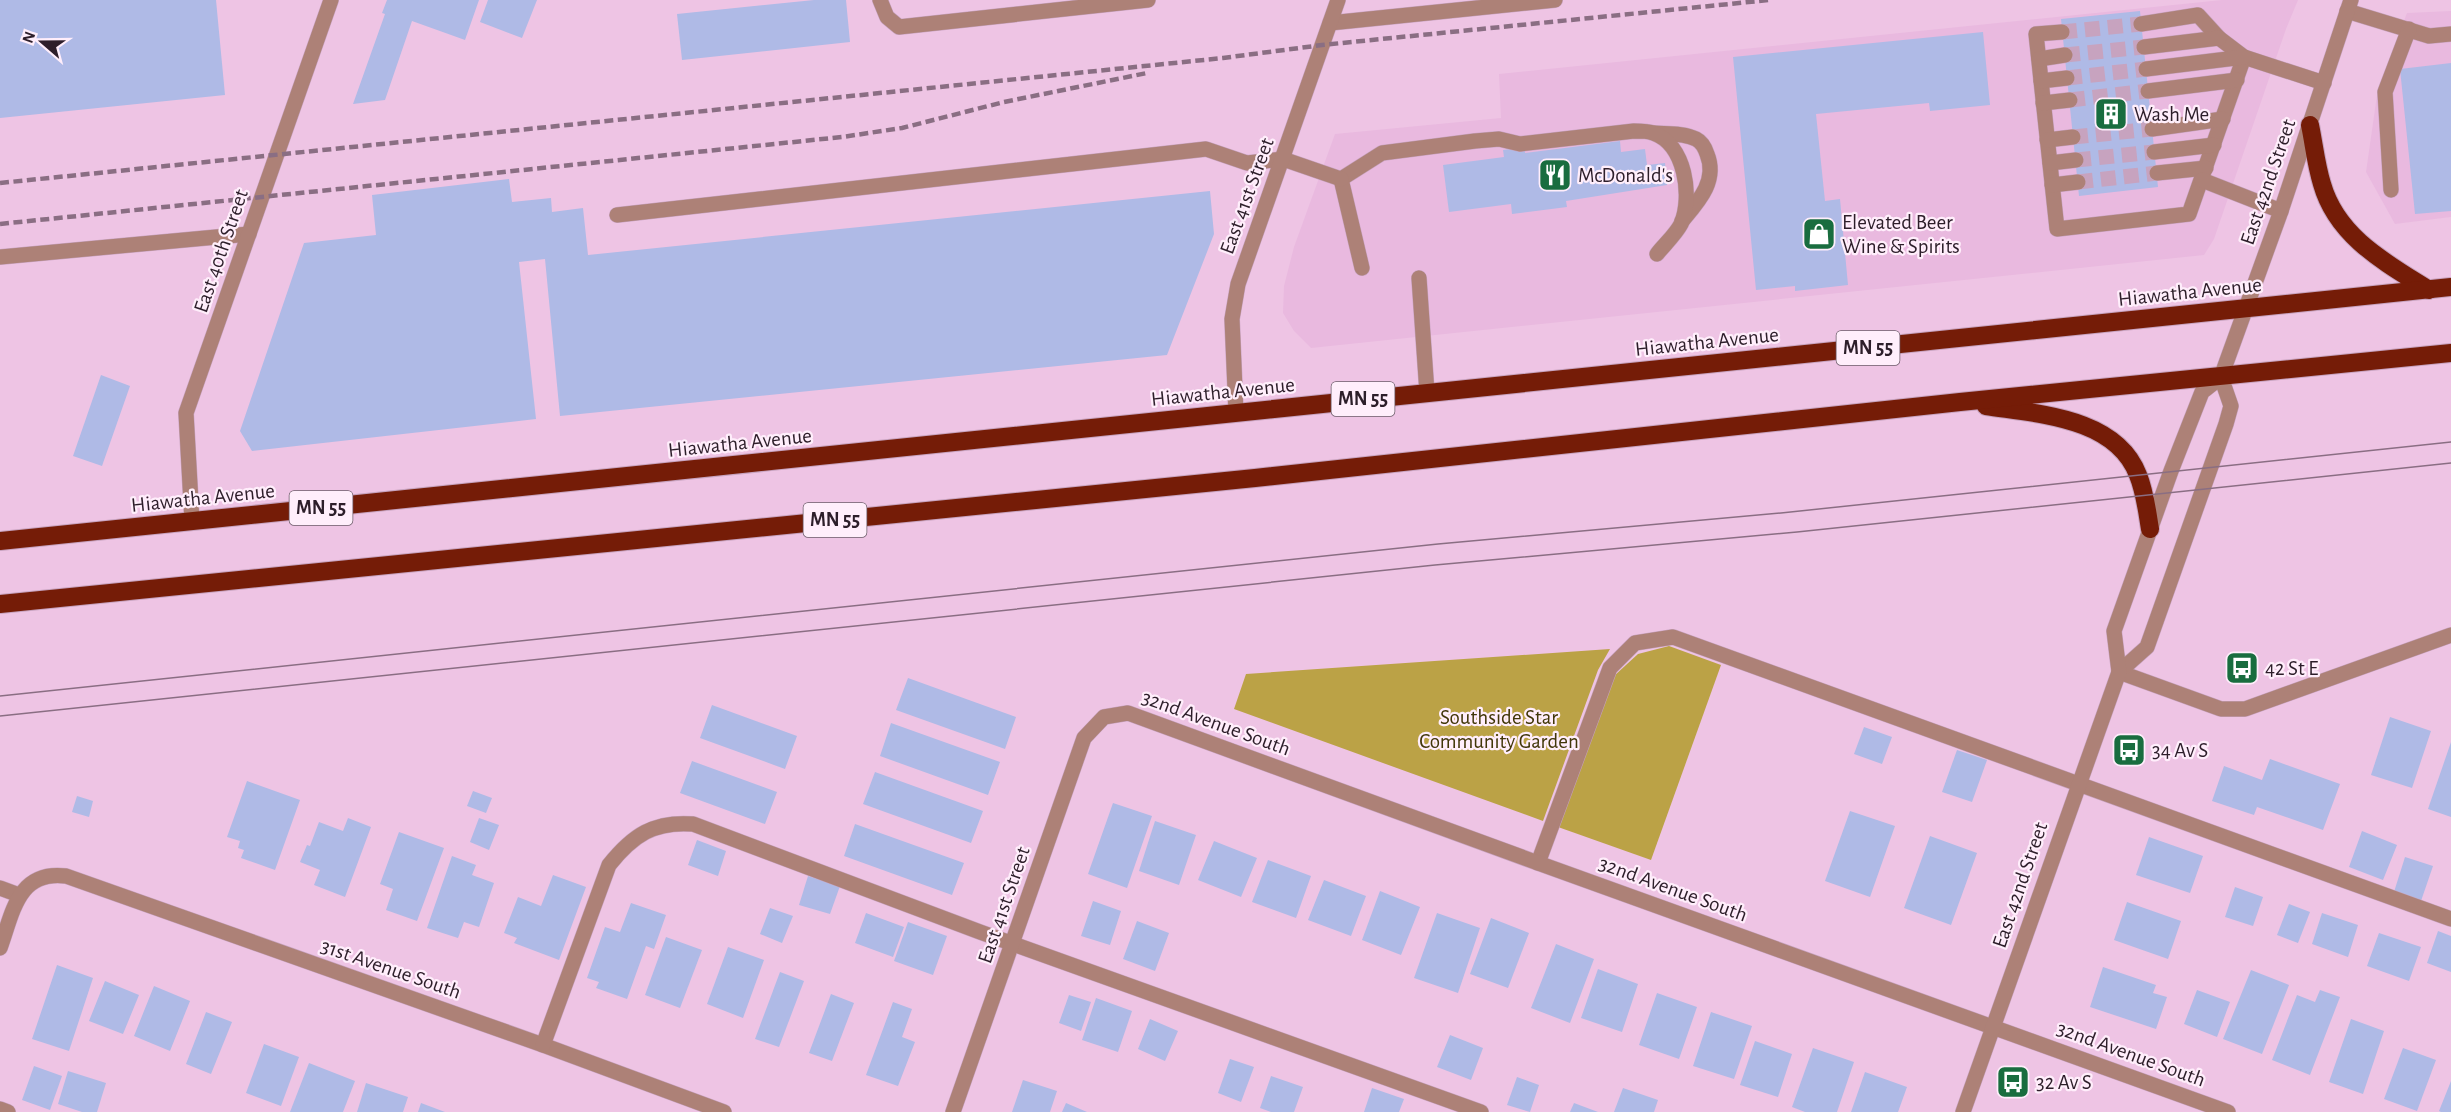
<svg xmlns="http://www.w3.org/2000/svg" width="2451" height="1112" font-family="'Alegreya Sans',sans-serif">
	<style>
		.built { fill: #e9b9df }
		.green { fill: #bba246 }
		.building { fill: #afbae6 }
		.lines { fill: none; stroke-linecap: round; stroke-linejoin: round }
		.minor-tunnel { stroke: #c7a3bf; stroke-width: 15; stroke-dasharray: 15 8; stroke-linecap: butt }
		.minor-casing { stroke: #c7a3bf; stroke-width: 16 }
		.highway-casing { stroke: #c7a3bf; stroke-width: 20 }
		.minor { stroke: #ad8177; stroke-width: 15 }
		.highway { stroke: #751c07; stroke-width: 18 }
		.tram { stroke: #8a6e83; stroke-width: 1.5 }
		.rail { stroke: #8a6e83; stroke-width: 4.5; stroke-dasharray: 9 4.5; stroke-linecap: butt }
		.labels { text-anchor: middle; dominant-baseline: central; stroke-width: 4.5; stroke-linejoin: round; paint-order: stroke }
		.shield { fill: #ffeefb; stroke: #6c5c69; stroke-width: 1.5 }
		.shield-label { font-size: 20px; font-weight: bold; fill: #2d1e2a }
		.poi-label { font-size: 21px; fill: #2d1e2a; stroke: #ffeefb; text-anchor: start }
		.street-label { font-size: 21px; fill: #2d1e2a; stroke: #ffeefb }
		.park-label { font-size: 21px; fill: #413608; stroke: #ffeefb }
	</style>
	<rect width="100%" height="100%" fill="#eec4e4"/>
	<g class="built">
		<path d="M 2222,0 L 2298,0 L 2286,29 L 2214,239 L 2204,255 L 1311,348 L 1294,331 L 1283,313 L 1284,286 L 1294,247 L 1335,134 L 1501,118 L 1499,74 Z"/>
		<path d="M 2451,11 L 2451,217 L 2395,224 L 2366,172 L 2378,88 L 2407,13 Z"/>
	</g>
	<g class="green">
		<path d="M 1669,646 L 1721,665 L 1651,860 L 1558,827 L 1614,676 L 1638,654 Z"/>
		<path d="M 1610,649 L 1598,670 L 1543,821 L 1234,709 L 1246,674 Z"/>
	</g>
	<g class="building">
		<path d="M 0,0 L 216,0 L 225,95 L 0,118 Z"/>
		<path d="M 387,0 L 479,0 L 465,40 L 412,21 L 385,100 L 353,104 L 385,14 L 382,13 Z"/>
		<path d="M 488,0 L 537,0 L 522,38 L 480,22 Z"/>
		<path d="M 814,0 L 846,0 L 850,42 L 682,60 L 677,14 Z"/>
		<path d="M 2140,11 L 2158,187 L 2079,196 L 2061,19 Z"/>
		<path d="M 1983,32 L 1990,105 L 1930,111 L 1929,103 L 1816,114 L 1825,201 L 1840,199 L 1848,285 L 1795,291 L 1795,286 L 1756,290 L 1733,57 Z"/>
		<path d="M 2451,63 L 2451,211 L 2415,214 L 2400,69 Z"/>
		<path d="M 1620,141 L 1621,152 L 1645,149 L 1647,165 L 1665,163 L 1667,185 L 1566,201 L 1567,207 L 1512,214 L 1511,204 L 1449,212 L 1443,165 L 1504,157 L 1503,150 L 1525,147 L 1525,153 Z"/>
		<path d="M 509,179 L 512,202 L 551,198 L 552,212 L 583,208 L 588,255 L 1210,191 L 1214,234 L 1167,355 L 560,416 L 545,259 L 519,262 L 536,419 L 252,451 L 240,431 L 304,243 L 376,235 L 372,195 Z"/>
		<path d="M 101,375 L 130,386 L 102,466 L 73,456 Z"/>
		<path d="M 908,678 L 1016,717 L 1005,749 L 896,710 Z"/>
		<path d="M 712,705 L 797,736 L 785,769 L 700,738 Z"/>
		<path d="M 2390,717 L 2431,731 L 2412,788 L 2371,775 Z"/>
		<path d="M 891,723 L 1000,762 L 988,795 L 880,756 Z"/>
		<path d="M 1864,727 L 1892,737 L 1882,764 L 1854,754 Z"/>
		<path d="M 2451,742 L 2451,817 L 2428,809 Z"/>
		<path d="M 1957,750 L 1987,760 L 1972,802 L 1942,792 Z"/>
		<path d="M 2270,759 L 2340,784 L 2323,830 L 2257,807 L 2254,815 L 2212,801 L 2224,766 L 2262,780 Z"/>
		<path d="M 692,761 L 777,792 L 765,824 L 680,793 Z"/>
		<path d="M 875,772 L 983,811 L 971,843 L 863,804 Z"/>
		<path d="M 247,781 L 300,800 L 275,870 L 241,858 L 244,850 L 238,848 L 240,841 L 227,837 Z"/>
		<path d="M 473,791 L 492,798 L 486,813 L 467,806 Z"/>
		<path d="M 77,796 L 93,801 L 89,817 L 72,812 Z"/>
		<path d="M 1113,803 L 1152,816 L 1127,888 L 1088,874 Z"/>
		<path d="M 1850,811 L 1895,826 L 1870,897 L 1825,881 Z"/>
		<path d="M 348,818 L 371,827 L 345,897 L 314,885 L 320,870 L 300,862 L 307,845 L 310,846 L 319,822 L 343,831 Z"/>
		<path d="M 479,818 L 499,825 L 489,850 L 470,842 Z"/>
		<path d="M 1155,821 L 1196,835 L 1179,885 L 1139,871 Z"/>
		<path d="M 855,824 L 964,863 L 952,895 L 844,856 Z"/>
		<path d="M 2362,831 L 2397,845 L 2383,880 L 2349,867 Z"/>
		<path d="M 399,832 L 444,848 L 417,921 L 386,910 L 393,889 L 380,884 Z"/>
		<path d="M 1930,836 L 1977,853 L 1951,925 L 1904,908 Z"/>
		<path d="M 2149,837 L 2203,856 L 2190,893 L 2136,875 Z"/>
		<path d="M 697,840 L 726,851 L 718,876 L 688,865 Z"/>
		<path d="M 1214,841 L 1257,858 L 1241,897 L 1198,880 Z"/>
		<path d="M 452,856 L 476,865 L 472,875 L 494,883 L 479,927 L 464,922 L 458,938 L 427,928 Z"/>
		<path d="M 2405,857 L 2433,866 L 2421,901 L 2394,892 Z"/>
		<path d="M 1268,860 L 1311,876 L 1296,918 L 1252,902 Z"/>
		<path d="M 553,875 L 586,887 L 559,960 L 514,943 L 517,938 L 504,933 L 518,897 L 541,906 Z"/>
		<path d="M 808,876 L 840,886 L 830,914 L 799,905 Z"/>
		<path d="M 1324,880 L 1366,896 L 1351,936 L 1308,920 Z"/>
		<path d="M 2235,887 L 2263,897 L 2253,926 L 2225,917 Z"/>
		<path d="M 1380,891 L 1420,907 L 1401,955 L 1362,940 Z"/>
		<path d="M 1093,901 L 1121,911 L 1110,945 L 1081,936 Z"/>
		<path d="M 2127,902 L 2181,921 L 2168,959 L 2114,940 Z"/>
		<path d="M 631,903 L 666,915 L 654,949 L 646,946 L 627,999 L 596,988 L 599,982 L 587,978 L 605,927 L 620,932 Z"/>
		<path d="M 2289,904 L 2310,912 L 2298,943 L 2277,935 Z"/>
		<path d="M 770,908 L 793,916 L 782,943 L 760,934 Z"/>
		<path d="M 866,913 L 904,927 L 893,957 L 855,943 Z"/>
		<path d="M 1437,913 L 1480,928 L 1458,993 L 1414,978 Z"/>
		<path d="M 2322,913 L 2358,925 L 2348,957 L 2312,944 Z"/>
		<path d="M 1491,918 L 1529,933 L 1508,988 L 1470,974 Z"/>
		<path d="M 1137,921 L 1169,933 L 1155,971 L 1123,959 Z"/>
		<path d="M 908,922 L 947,936 L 933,975 L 894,961 Z"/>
		<path d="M 2438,931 L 2451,936 L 2451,972 L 2427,963 Z"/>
		<path d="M 2379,933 L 2421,947 L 2409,981 L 2367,966 Z"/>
		<path d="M 666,937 L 702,950 L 680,1008 L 645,995 Z"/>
		<path d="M 1556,944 L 1594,959 L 1570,1023 L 1531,1008 Z"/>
		<path d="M 728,947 L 764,960 L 743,1018 L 707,1004 Z"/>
		<path d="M 57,965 L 93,978 L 69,1051 L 32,1039 Z"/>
		<path d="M 2103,967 L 2156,985 L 2153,993 L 2167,997 L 2156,1029 L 2090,1007 Z"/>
		<path d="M 1598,969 L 1638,984 L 1622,1032 L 1581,1018 Z"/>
		<path d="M 2251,970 L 2289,985 L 2262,1054 L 2223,1039 Z"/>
		<path d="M 780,972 L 804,981 L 779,1047 L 755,1039 Z"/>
		<path d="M 105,981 L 139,995 L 123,1034 L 89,1021 Z"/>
		<path d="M 154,986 L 190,1001 L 170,1051 L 134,1036 Z"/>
		<path d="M 2197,990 L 2230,1002 L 2217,1037 L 2184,1024 Z"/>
		<path d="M 2320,990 L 2340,997 L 2310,1075 L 2272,1060 L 2297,995 L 2315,1002 Z"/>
		<path d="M 1657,993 L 1697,1007 L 1679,1059 L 1639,1045 Z"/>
		<path d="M 831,994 L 854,1003 L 832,1061 L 809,1053 Z"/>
		<path d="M 1069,995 L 1091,1002 L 1081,1031 L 1059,1023 Z"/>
		<path d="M 1096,998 L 1132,1011 L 1118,1052 L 1082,1040 Z"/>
		<path d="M 893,1002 L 912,1009 L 902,1037 L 915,1042 L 898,1086 L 866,1075 Z"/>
		<path d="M 206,1012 L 232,1022 L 211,1074 L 186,1064 Z"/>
		<path d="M 1711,1012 L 1752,1026 L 1734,1079 L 1693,1066 Z"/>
		<path d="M 1150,1019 L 1178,1031 L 1165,1061 L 1138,1049 Z"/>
		<path d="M 2351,1019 L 2384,1031 L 2363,1094 L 2329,1082 Z"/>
		<path d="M 1450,1035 L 1483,1048 L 1471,1080 L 1437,1067 Z"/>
		<path d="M 1755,1041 L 1792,1054 L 1778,1097 L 1740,1085 Z"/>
		<path d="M 264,1044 L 299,1057 L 281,1106 L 246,1093 Z"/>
		<path d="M 1813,1048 L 1854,1062 L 1837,1112 L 1805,1112 L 1792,1107 Z"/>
		<path d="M 2403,1048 L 2436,1060 L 2417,1111 L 2384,1099 Z"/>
		<path d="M 1230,1059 L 1254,1067 L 1241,1102 L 1218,1093 Z"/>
		<path d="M 309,1063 L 355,1081 L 343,1112 L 290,1112 Z"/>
		<path d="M 34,1066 L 62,1076 L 50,1110 L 22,1100 Z"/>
		<path d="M 68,1071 L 106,1083 L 97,1112 L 82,1112 L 58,1104 Z"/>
		<path d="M 1865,1072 L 1907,1087 L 1898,1112 L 1851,1112 Z"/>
		<path d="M 1271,1076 L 1303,1087 L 1294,1112 L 1271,1112 L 1260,1108 Z"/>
		<path d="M 1517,1077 L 1539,1085 L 1530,1112 L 1507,1105 Z"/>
		<path d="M 1023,1080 L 1057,1091 L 1050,1112 L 1012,1112 Z"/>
		<path d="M 2451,1081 L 2451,1112 L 2441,1112 L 2439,1111 Z"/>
		<path d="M 366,1083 L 408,1097 L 403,1112 L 357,1112 Z"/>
		<path d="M 1372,1088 L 1404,1099 L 1399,1112 L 1364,1112 Z"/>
		<path d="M 1623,1088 L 1658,1100 L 1654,1112 L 1614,1112 Z"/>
		<path d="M 421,1103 L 445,1112 L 418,1112 Z"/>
		<path d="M 1066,1103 L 1087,1112 L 1062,1112 Z"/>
		<path d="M 1574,1103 L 1598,1112 L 1570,1112 Z"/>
	</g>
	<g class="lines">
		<g class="minor-tunnel">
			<path d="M 2062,32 L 2141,24"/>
			<path d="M 2065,55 L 2144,47"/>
			<path d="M 2067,78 L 2146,69"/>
			<path d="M 2070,100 L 2148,91"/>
			<path d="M 2073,137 L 2152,129"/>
			<path d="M 2076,160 L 2154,152"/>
			<path d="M 2078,182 L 2157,173"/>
		</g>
		<g class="minor-casing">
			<g id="minor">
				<path d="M 880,0 L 887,17 L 899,27 L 1148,0"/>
				<path d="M 2347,11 L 2429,36 L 2451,34"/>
				<path d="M 1330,23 L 1555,0"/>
				<path d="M 2141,24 L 2198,15 L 2219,38 L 2244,57 L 2324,83"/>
				<path d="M 2062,32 L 2036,34 L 2057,229 L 2189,214 L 2244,57"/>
				<path d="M 2144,47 L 2219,38"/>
				<path d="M 2039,59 L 2065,55"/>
				<path d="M 2146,69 L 2244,57"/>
				<path d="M 2041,81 L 2067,78"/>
				<path d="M 2148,91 L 2237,80"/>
				<path d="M 2043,103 L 2070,100"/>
				<path d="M 2152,129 L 2223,119"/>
				<path d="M 1654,133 C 1667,134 1684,133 1696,139 C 1702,142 1705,148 1707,154 C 1718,181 1698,202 1682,221"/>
				<path d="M 2047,140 L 2073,137"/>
				<path d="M 2154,152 L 2214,145"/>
				<path d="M 2050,163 L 2076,160"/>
				<path d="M 2157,173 L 2206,168"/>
				<path d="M 1341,179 L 1382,153 L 1475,141 L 1499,139 L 1520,144 L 1634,131 C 1640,131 1648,131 1653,133 C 1685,144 1693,196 1681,224 C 1676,234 1664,245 1657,254"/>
				<path d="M 1341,179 L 1362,268"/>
				<path d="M 2202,180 L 2281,211"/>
				<path d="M 2052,185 L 2078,182"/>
				<path d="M 2391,190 L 2385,92 L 2409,29"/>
				<path d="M 617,215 L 1206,149 L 1247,163 L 1283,159 L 1341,179"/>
				<path d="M 0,257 L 249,234"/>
				<path d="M 1419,278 L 1427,393"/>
				<path d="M 1236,413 L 1232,319 L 1238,284 L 1338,0"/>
				<path d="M 192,521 L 186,413 L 331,0"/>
				<path d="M 2119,672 L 2221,709 L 2245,709 L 2451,635"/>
				<path d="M 2119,672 L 2147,647 L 2226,424 L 2231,406 L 2221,377"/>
				<path d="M 1538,863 L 1610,668 L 1635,643 L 1673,637 L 2451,919"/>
				<path d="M 0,888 L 19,895"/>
				<path d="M 0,948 C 13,912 18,870 66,876 L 543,1045 L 724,1112"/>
				<path d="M 543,1045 L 609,865 C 633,835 654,821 693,824 L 980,932 L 1481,1112"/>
				<path d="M 0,1109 L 8,1112"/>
				<path d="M 953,1112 L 1084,738 L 1104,717 L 1128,713 L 1538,863 L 2228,1112"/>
				<path d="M 1963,1112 L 2119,672 L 2114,631 L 2171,471 L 2202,392 L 2221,377 L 2281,211 L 2351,0"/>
			</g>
		</g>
		<g class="highway-casing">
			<g id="highway">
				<path d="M 2310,125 C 2314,144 2316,165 2322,184 C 2337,237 2386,263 2429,290"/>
				<path d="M 1986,406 C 2037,414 2116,417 2138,475 C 2145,492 2147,511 2150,529"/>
				<path d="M 0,541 L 2451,287"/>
				<path d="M 0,604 L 1255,478 L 1960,402 L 2451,353"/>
			</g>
		</g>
		<use href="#minor" class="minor"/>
		<use href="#highway" class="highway"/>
		<g class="tram">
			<path d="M 0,696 L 1438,544 L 1781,513 L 2451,442"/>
			<path d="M 0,716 L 1435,565 L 1797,532 L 2451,463"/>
		</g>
		<g class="rail">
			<path d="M 0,183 L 1223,58 L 1322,45 L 1769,0"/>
			<path d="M 0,224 L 842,137 L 902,128 L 1004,102 L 1147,73"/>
		</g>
	</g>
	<defs>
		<g id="building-square" transform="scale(1.725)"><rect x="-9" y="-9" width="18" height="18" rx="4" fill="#196d3f" stroke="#ffeefb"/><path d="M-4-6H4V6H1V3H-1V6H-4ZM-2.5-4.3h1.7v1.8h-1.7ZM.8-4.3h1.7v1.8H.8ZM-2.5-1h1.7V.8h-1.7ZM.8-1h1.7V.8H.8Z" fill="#fff"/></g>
		<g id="restaurant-square" transform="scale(1.725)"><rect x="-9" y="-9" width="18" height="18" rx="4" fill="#196d3f" stroke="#ffeefb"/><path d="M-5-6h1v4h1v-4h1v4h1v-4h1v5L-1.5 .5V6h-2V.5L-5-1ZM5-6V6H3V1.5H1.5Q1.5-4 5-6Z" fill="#fff"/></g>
		<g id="shop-square" transform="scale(1.725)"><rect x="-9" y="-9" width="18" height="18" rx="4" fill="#196d3f" stroke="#ffeefb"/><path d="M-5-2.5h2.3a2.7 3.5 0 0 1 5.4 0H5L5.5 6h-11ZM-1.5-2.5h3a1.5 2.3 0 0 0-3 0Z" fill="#fff"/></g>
		<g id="bus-square" transform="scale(1.725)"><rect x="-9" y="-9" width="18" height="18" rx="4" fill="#196d3f" stroke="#ffeefb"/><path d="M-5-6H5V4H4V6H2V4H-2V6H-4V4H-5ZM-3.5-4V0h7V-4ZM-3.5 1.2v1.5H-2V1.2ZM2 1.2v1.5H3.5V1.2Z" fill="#fff"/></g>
	</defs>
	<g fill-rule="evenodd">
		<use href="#building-square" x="2111" y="114"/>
		<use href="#restaurant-square" x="1555" y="175"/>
		<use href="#shop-square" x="1819" y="234"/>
		<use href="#bus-square" x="2242" y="668"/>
		<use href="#bus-square" x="2129" y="750"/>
		<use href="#bus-square" x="2013" y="1082"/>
	</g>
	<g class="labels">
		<g class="shield">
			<rect x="1836.5" y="331" width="63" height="34" rx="4.5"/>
			<rect x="1331.5" y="382" width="63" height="34" rx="4.5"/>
			<rect x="289.5" y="491" width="63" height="34" rx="4.5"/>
			<rect x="803.5" y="503" width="63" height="34" rx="4.5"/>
		</g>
		<g class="shield-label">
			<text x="1868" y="348">MN 55</text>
			<text x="1363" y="399">MN 55</text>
			<text x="321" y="508">MN 55</text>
			<text x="835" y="520">MN 55</text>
		</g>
		<g class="poi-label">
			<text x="2134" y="114">Wash Me</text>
			<text x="1578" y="175">McDonald's</text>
			<text x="1842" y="222">Elevated Beer<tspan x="1842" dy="24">Wine &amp; Spirits</tspan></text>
			<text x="2265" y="668">42 St E</text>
			<text x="2152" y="750">34 Av S</text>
			<text x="2036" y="1082">32 Av S</text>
		</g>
		<g class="street-label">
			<text transform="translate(2268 182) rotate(-71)">East 42nd Street</text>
			<text transform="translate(1247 196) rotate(-70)">East 41st Street</text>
			<text transform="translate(221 251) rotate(-71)">East 40th Street</text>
			<text transform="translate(2190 292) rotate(-6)">Hiawatha Avenue</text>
			<text transform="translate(1707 342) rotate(-6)">Hiawatha Avenue</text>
			<text transform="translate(1223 392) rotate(-6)">Hiawatha Avenue</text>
			<text transform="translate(740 443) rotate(-6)">Hiawatha Avenue</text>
			<text transform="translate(203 498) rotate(-6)">Hiawatha Avenue</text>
			<text transform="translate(1216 723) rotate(20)">32nd Avenue South</text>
			<text transform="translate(2020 885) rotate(-71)">East 42nd Street</text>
			<text transform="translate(1673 889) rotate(20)">32nd Avenue South</text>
			<text transform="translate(1004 905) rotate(-71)">East 41st Street</text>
			<text transform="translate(391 969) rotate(19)">31st Avenue South</text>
			<text transform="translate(2131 1054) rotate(20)">32nd Avenue South</text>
		</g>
		<g class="park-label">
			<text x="1499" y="717">Southside Star<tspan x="1499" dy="24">Community Garden</tspan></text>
		</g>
	</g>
	<g transform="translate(42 42) rotate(290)" stroke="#ffeefb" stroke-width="4.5" paint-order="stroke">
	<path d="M0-4.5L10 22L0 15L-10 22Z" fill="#2d1e2a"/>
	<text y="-9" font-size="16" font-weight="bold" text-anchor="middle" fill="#2d1e2a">N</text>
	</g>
</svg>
